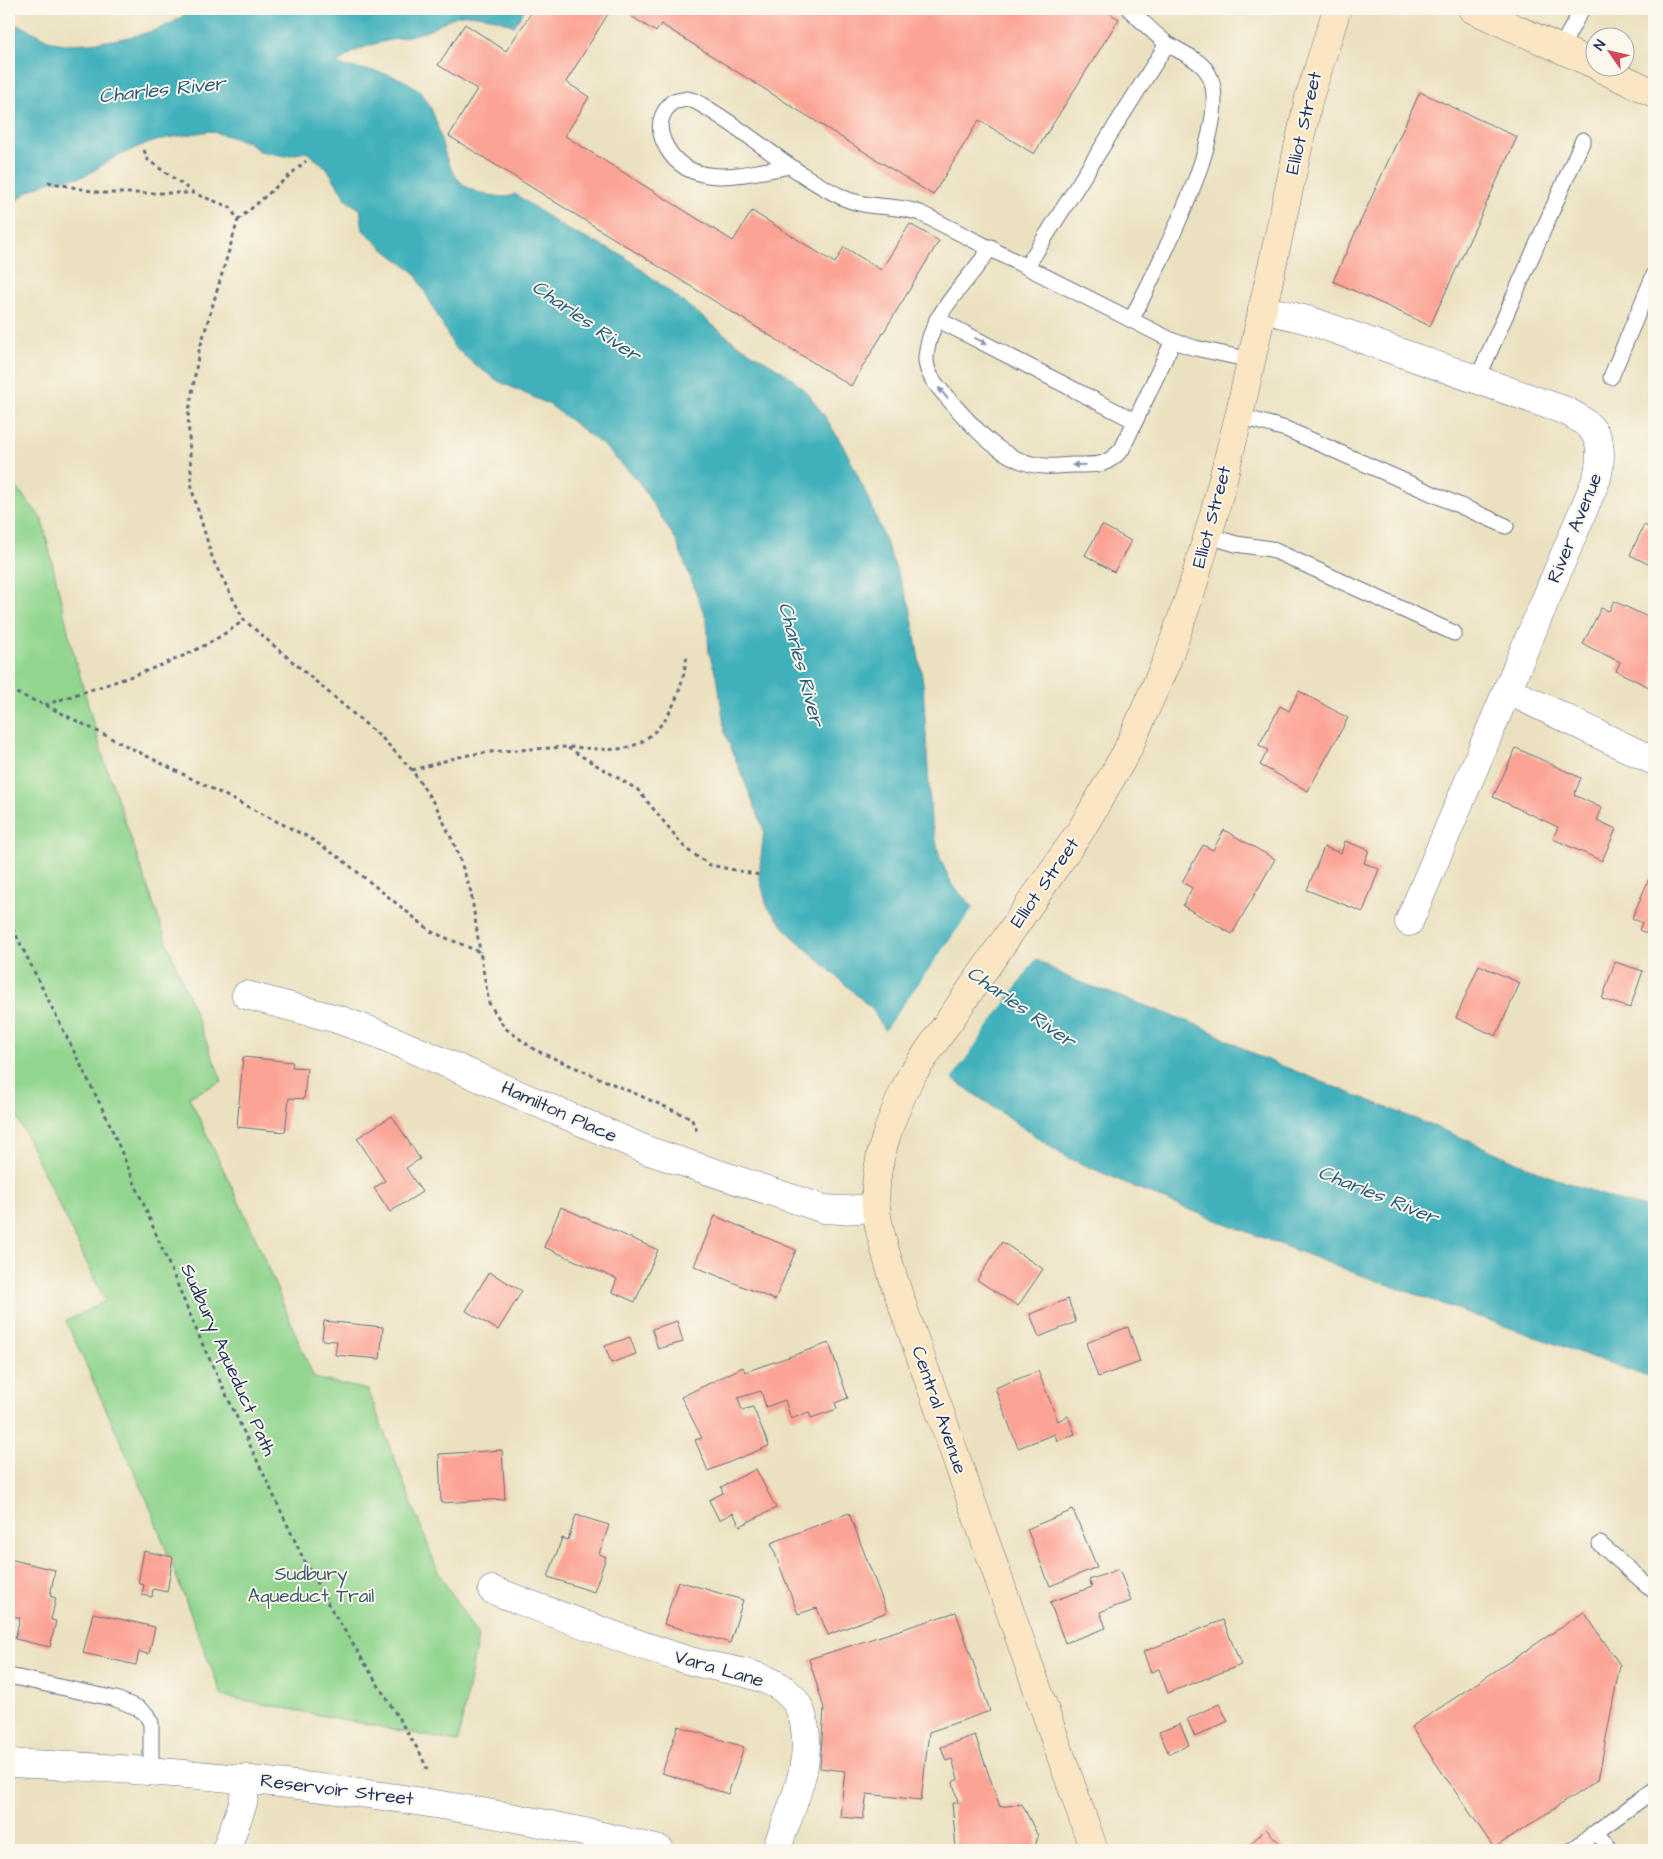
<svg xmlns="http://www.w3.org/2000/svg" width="1663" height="1859" viewBox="0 0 1663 1859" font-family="'Architects Daughter',sans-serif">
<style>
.green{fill:#91d58e;stroke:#568276}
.water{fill:#41b0bb;stroke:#2e708c}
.pier{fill:#ebe1c0}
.building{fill:#fba495}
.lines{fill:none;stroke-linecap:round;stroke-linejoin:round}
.lane-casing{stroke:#646d80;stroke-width:17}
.street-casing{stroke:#646d80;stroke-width:29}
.secondary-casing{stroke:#646d80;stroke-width:29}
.path{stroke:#646d80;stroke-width:3;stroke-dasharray:4 4;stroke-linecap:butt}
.lane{stroke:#fff;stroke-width:15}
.street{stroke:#fff;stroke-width:28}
.secondary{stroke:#fbe6c4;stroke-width:28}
.oneway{fill:#8d97ae}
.labels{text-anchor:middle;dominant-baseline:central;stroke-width:4;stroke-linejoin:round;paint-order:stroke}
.street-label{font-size:19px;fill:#1b2f5e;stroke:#fbf7ec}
.park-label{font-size:19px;fill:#38586a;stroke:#fbf7ec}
.water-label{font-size:20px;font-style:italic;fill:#285c7f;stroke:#fbf7ec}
</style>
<rect width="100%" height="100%" fill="#fbf7ec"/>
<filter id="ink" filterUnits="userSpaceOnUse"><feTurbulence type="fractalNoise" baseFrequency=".02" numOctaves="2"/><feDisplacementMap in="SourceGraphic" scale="10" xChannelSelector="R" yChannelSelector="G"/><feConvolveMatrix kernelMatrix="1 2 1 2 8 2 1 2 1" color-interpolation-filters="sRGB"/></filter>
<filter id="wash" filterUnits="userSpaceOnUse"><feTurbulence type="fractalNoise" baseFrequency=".0096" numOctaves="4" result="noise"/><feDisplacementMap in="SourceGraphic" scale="20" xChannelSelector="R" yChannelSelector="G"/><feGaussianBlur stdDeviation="1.12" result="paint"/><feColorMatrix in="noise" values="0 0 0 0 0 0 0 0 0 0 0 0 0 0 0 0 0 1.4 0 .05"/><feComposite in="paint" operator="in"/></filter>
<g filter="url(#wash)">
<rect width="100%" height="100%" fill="#ebe1c0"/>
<polygon class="green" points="9,478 42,519 72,648 104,760 166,940 222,1081 189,1097 253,1232 314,1378 368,1390 439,1574 478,1636 458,1742 222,1696 148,1502 66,1321 105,1301 9,1100"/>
<path class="water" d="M188,9H363L365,16L381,9H525L514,26C497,19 481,13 462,15C450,16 438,27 427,31C398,41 359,41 337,65C365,70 404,72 423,95C449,128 434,186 489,195C499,196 506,199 515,194L566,229L624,256L737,344L787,374L809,395L826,418L846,451L871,504L910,606L923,683L931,820L940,858L952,885L971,905L1030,956L1069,978L1203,1027L1255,1055L1458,1136L1546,1175L1619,1201L1654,1210V1379L1344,1269L1167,1201L1064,1156L886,1033L873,1010L789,933L767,906L759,875L764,830L725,733L718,682L709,653L707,621L676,540L638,481L604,446L550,405L498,381L474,364L454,347L415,273L381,247L363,230L360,209L347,201L327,168L306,152L285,156L259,151L248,142L210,131L167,138L140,146L112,159L85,176L48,182L29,191L9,206V24C28,24 42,41 58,43C85,47 175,35 188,9Z"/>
<polygon class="pier" points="975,905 1037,957 950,1081 883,1033"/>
<g id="blocks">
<g class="building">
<polygon points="534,9 611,9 566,82 589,97 565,136 733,241 752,211 835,263 844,247 881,270 910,224 939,241 851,386 449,136 477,89 438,65 465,24 506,51"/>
<polygon points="636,9 1102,9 1119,19 1034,154 979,120 933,195 661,24 656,32 631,16"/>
<polygon points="1420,92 1517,137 1430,326 1333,281"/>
<polygon points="1102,525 1131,541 1114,572 1085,555"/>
<polygon points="1644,525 1654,530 1654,567 1630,555"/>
<polygon points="1614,601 1654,620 1653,689 1616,671 1620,662 1583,644 1601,608 1609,611"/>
<polygon points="1299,691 1348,718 1308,791 1260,765 1268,750 1259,745 1280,706 1289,711"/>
<polygon points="1516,748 1581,778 1574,795 1602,808 1597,820 1616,829 1602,861 1553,839 1558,827 1493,797"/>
<polygon points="1224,830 1275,859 1232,934 1183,906 1192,888 1182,882 1203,845 1213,850"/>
<polygon points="1345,841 1369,850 1364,863 1379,869 1363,912 1307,890 1324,847 1341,853"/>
<polygon points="1654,867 1654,932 1653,936 1639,930 1642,923 1632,918"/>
<polygon points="1615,962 1643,971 1630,1008 1602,999"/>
<polygon points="1479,965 1520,983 1496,1036 1456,1018"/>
<polygon points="243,1057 293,1062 292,1067 307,1068 304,1099 289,1098 285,1132 237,1127"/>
<polygon points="392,1116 420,1159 406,1168 422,1192 390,1212 374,1188 385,1181 357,1138"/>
<polygon points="561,1207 658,1250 635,1302 612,1292 617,1279 544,1247"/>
<polygon points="715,1216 796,1250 775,1300 694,1266"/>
<polygon points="1002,1242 1043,1269 1018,1306 977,1280"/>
<polygon points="489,1272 522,1291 498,1330 466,1311"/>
<polygon points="1068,1299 1076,1322 1039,1337 1030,1314"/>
<polygon points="324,1321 383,1327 380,1359 335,1355 337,1341 322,1340"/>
<polygon points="677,1321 683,1342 658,1349 652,1329"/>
<polygon points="1128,1327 1140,1362 1098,1377 1086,1343"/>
<polygon points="630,1337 636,1354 611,1363 605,1346"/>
<polygon points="829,1343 848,1398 835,1403 837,1409 811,1418 809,1412 791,1419 785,1400 766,1407 761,1391 738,1398 742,1410 753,1407 769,1446 708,1471 695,1440 702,1438 681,1397 743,1367 745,1372"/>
<polygon points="1038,1371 1058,1421 1068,1416 1075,1434 1057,1441 1055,1434 1018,1448 995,1388"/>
<polygon points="502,1450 505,1499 441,1503 439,1454"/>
<polygon points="756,1469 776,1508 740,1526 733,1513 719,1520 709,1500 723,1493 721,1487"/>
<polygon points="1073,1510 1097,1567 1050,1586 1027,1529"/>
<polygon points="849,1513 887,1612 828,1635 817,1608 798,1614 771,1543"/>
<polygon points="576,1515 609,1525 599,1554 606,1557 594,1592 548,1577 562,1538 568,1540"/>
<polygon points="144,1551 173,1557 167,1592 153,1589 152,1597 142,1595 144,1585 138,1583"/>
<polygon points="9,1559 55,1570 50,1596 56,1598 51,1620 56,1621 50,1647 15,1639 20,1618 9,1615"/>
<polygon points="1119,1569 1131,1601 1100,1612 1106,1628 1065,1643 1050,1602 1092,1587 1089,1580"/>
<polygon points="678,1581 743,1600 730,1643 664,1624"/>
<polygon points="956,1612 990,1711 929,1732 921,1800 867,1794 863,1819 840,1817 845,1771 820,1768 824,1708 809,1659"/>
<polygon points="1584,1612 1620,1665 1598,1780 1494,1848 1411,1727"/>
<polygon points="93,1613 155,1627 149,1654 139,1652 136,1665 83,1653"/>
<polygon points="1223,1620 1241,1665 1168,1693 1159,1669 1151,1672 1143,1652"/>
<polygon points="1219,1704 1228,1721 1195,1737 1187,1719"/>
<polygon points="1180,1724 1189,1745 1169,1754 1159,1732"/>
<polygon points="678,1726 744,1747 728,1794 662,1773"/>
<polygon points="975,1735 1000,1807 1022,1804 1038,1836 1034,1850 949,1850 956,1848 952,1803 958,1803 953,1782 958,1779 952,1759 946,1761 941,1747"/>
<polygon points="1266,1829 1286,1850 1244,1850"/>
</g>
</g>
</g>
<g filter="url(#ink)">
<use href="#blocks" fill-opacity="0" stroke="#646d80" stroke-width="1"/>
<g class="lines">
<defs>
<g id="lane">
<path d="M1129,9C1141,20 1152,32 1165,42C1179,52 1199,58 1208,73C1237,121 1154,272 1132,319"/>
<polyline points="1560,49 1582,9"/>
<path d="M790,166C747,173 685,194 663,140C657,125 661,114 672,102L687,99L695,101C748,130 791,174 846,199C869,209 896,204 920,213L1173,341L1195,348L1251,360"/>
<path d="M991,247C968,283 929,313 926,357C925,376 941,390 952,403C975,429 1005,464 1044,466C1054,467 1064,465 1074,465C1097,465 1106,467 1122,449L1173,341"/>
<polyline points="1027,266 1167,44"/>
<polyline points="937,319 1135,421"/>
<polyline points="1611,377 1654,275"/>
<polyline points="1477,380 1583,140"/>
<polyline points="1239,416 1286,429 1506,526"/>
<polyline points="1209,536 1236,544 1271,549 1454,633"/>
<polyline points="1600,1544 1654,1591"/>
<polyline points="9,1676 116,1699 138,1708 146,1714 151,1723 151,1770"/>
<polyline points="1596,1832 1654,1790"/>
<polyline points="1572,1850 1596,1832 1610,1850"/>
</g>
<g id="street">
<path d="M1262,309L1308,320L1566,411C1599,427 1605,442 1597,478L1409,922"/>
<polyline points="1507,690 1654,761"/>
<polyline points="246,995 337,1019 376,1033 649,1151 824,1209 841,1210 876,1208"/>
<path d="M492,1590C556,1614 620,1639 684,1659C714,1669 752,1670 779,1686C788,1692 797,1701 801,1712C817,1757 791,1808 776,1850"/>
<path d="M9,1763C228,1772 447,1796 660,1850"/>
<polyline points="226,1850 243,1803 247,1779"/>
</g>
<g id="secondary">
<polyline points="1472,9 1596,65"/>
<polyline points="1600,68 1654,93"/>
<path d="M1094,1850L896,1287C889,1262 879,1236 876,1209C872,1164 892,1115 911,1076L1081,830L1126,753L1166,663L1191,592L1214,514L1239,416L1309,98L1337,9"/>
</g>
</defs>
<use href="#lane" class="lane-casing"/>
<use href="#street" class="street-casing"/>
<use href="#secondary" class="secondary-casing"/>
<g class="path">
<polyline points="144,150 148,160 193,192"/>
<polyline points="48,182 101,193 193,193 230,207 238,220 199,351 188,417 192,490 213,560 244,620 383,739 412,770 437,808 456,848 471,892 480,952"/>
<polyline points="238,220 306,161"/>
<polyline points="9,690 45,705 308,837 340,858 432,932 480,952 489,1003 505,1028 535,1050 691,1118 698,1133"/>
<path d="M45,705C113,681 187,664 244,620"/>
<polyline points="568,748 638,790 686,849 710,865 759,875"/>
<path d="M412,770C433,765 454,757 475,754C504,750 536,749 566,747C589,747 620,755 641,742C672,723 683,687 687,654"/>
<polyline points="9,921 108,1120 202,1343 302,1556 327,1602 420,1753 427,1769"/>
</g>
<use href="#lane" class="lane"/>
<use href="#street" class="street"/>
<use href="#secondary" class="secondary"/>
</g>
<defs><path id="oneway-solid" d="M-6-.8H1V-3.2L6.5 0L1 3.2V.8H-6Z" transform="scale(1.25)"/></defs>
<g class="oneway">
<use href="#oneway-solid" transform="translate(981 341) rotate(27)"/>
<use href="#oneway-solid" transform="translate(943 393) rotate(-130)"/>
<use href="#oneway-solid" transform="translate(1079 465) rotate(179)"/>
</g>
</g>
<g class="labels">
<g class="street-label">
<text transform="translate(1304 123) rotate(-77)">Elliot Street</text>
<text transform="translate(1212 517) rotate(-75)">Elliot Street</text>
<text transform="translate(1575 528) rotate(-68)">River Avenue</text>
<text transform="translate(1045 883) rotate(-55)">Elliot Street</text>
<text transform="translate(559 1112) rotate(24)">Hamilton Place</text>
<text transform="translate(228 1360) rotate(66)">Sudbury Aqueduct Path</text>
<text transform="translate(939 1410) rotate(71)">Central Avenue</text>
<text transform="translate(719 1669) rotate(16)">Vara Lane</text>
<text transform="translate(337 1790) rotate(7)">Reservoir Street</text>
</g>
<g class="park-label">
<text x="311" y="1574">Sudbury<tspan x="311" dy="22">Aqueduct Trail</tspan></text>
</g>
<g class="water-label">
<text transform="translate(162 90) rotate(-6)">Charles River</text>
<text transform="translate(586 321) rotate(35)">Charles River</text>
<text transform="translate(801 664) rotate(75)">Charles River</text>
<text transform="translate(1021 1007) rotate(35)">Charles River</text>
<text transform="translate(1378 1195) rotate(22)">Charles River</text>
</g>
</g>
<rect width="1663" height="1859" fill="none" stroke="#fbf7ec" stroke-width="30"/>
<g transform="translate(1610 52) rotate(304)"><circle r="24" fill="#fbf7ec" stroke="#a1a7b3"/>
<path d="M0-4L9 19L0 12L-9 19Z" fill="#d1495b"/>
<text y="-8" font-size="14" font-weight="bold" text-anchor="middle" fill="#1b2f5e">N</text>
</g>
</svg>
